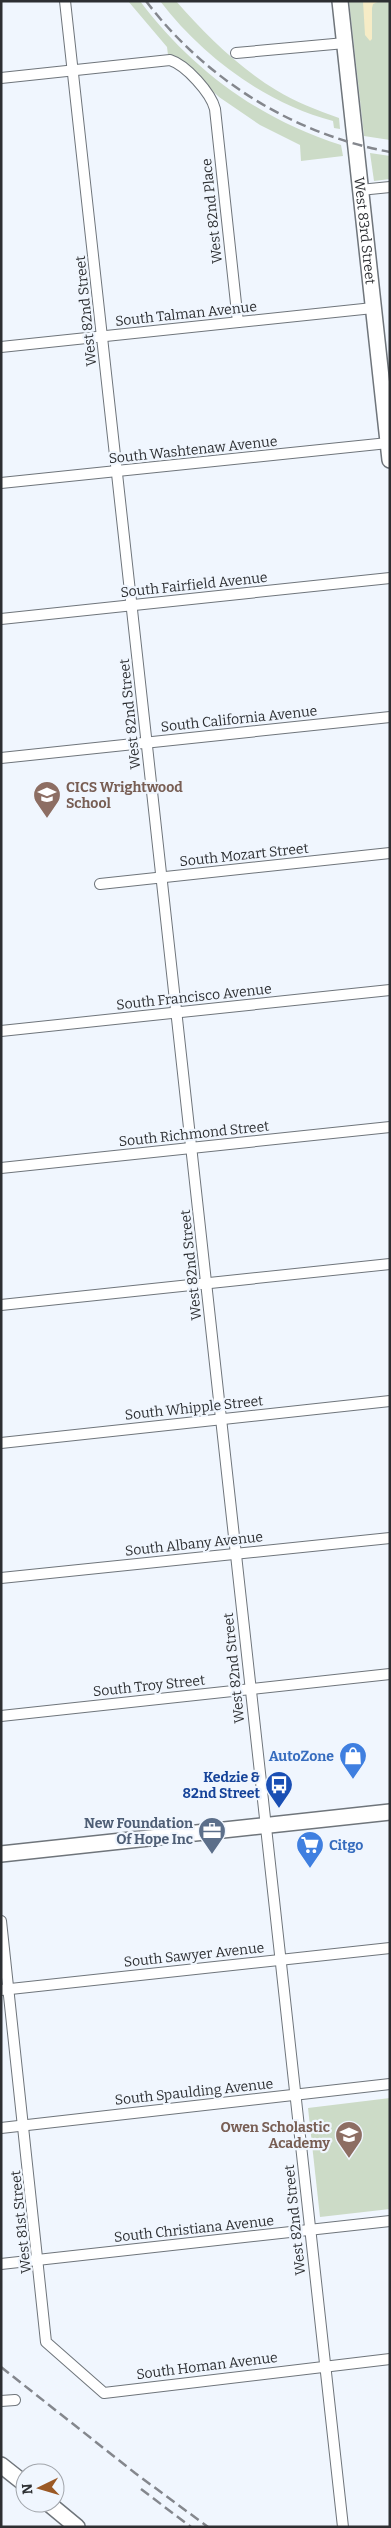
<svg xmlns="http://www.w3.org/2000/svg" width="391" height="2528" viewBox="0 0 391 2528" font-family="Bitter,serif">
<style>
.green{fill:#ccdbc7}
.sand{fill:#f6ecc6}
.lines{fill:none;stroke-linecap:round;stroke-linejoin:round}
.street-casing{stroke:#6f757b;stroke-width:12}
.secondary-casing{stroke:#6f757b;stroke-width:18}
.street{stroke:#fff;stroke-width:10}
.secondary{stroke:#fff;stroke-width:15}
.rail{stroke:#84878d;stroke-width:2.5;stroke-dasharray:10 5;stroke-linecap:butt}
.labels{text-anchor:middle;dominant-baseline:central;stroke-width:4.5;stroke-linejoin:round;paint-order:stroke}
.street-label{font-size:14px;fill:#2d2f32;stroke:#f0f6fe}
.education-label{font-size:14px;font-weight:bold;fill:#785e54;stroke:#f0f6fe;text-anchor:start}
.shop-label{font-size:14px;font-weight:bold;fill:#366cbe;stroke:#f0f6fe;text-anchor:end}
.transit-label{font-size:14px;font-weight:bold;fill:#164399;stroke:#f0f6fe;text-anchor:end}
.service-label{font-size:14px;font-weight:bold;fill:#4e5e75;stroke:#f0f6fe;text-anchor:end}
</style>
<rect width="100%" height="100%" fill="#f0f6fe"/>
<g class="green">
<path d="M128,1H140C191,69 260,120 341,145L343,156L301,161L300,145L260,125L219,97L177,58L168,55L167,47Z"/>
<path d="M160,1H176C205,34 238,67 276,90C295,102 317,110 339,118L340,129L334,128L333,121C265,103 203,57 160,1Z"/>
<polygon points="349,1 390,1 390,140 364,136"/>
<polygon points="370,153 390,156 390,179 374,181"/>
<polygon points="390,2098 390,2209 320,2217 308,2108"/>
</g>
<polygon class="sand" points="363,1 380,1 373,4 372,8 372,39 370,41 365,35"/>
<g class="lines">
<defs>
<g id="street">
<polyline points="65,1 343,2527"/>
<polyline points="236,53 345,43"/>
<path d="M1,78L170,60C186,65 211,93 215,109L238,322"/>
<polyline points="360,190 390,187"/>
<polyline points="1,347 373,308"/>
<polyline points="1,483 388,443"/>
<polyline points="1,619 390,578"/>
<polyline points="1,758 390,717"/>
<polyline points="100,884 390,853"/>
<polyline points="1,1031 390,990"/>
<polyline points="1,1168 390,1127"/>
<polyline points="1,1305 390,1264"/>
<polyline points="1,1443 390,1401"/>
<polyline points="1,1578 390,1538"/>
<polyline points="1,1716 390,1674"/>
<polyline points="1,1921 46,2342 104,2393 390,2359"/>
<polyline points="1,1990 390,1948"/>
<polyline points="1,2128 390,2084"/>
<polyline points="1,2264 390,2221"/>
<polyline points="1,2401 15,2400"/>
</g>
<g id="secondary">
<path id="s1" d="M340,1L390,460"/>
<polyline points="1,1854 390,1812"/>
<polyline points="1,2465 25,2484"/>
<polyline points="48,2503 77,2527"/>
</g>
</defs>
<use href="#street" class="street-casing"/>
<use href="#secondary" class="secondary-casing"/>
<use href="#street" class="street"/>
<use href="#secondary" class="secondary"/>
<g class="rail">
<path d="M146,1C205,79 293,134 390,152"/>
<polyline points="1,2367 135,2473 208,2527"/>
<polyline points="141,2489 191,2527"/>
</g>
</g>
<defs>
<symbol id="school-pin" viewBox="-11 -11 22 30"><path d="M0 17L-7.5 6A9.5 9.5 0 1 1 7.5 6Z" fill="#8d6e63" stroke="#f0f6fe"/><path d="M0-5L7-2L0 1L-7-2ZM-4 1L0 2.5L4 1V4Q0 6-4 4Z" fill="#fff"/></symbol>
<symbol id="shop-pin" viewBox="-11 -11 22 30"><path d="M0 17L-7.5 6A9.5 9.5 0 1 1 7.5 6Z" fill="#3f7fe0" stroke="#f0f6fe"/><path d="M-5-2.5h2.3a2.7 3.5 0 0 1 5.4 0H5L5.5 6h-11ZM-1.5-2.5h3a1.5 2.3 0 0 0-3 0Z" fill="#fff"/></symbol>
<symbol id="bus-pin" viewBox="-11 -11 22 30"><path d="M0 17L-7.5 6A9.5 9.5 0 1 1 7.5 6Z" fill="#1a4fb4" stroke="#f0f6fe"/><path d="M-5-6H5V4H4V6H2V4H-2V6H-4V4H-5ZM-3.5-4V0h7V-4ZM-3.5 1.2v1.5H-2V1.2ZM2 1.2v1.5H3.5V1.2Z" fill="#fff"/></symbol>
<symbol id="office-pin" viewBox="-11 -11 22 30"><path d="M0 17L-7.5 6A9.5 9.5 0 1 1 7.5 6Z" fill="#5c6f8a" stroke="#f0f6fe"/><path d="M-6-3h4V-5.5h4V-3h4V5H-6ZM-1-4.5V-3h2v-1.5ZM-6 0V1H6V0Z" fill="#fff"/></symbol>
<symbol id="supermarket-pin" viewBox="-11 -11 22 30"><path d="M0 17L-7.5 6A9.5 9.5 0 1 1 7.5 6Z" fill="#3f7fe0" stroke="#f0f6fe"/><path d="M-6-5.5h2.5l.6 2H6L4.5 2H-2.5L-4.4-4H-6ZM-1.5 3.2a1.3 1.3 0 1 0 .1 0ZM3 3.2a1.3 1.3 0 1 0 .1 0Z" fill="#fff"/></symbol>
</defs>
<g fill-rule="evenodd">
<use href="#school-pin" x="31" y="779" width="32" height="43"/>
<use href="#shop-pin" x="337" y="1740" width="32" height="43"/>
<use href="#bus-pin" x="263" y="1769" width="32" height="43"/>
<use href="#office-pin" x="196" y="1815" width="32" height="43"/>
<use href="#supermarket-pin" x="294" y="1829" width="32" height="43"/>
<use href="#school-pin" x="333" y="2119" width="32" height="43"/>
</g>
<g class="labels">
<g class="street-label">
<text transform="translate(212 211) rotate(-96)">West 82nd Place</text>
<text stroke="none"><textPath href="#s1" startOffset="231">West 83rd Street</textPath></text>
<text transform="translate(86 311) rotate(-96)">West 82nd Street</text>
<text transform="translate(186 314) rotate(-6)">South Talman Avenue</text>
<text transform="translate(193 450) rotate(-6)">South Washtenaw Avenue</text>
<text transform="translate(194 585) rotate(-6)">South Fairfield Avenue</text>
<text transform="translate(130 714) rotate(-96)">West 82nd Street</text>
<text transform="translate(239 719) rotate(-6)">South California Avenue</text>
<text transform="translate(244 855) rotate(-6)">South Mozart Street</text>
<text transform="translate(194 997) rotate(-6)">South Francisco Avenue</text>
<text transform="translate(194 1134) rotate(-6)">South Richmond Street</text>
<text transform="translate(191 1265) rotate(-96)">West 82nd Street</text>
<text transform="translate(194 1408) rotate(-6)">South Whipple Street</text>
<text transform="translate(194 1544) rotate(-6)">South Albany Avenue</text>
<text transform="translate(234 1668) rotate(-96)">West 82nd Street</text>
<text transform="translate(149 1686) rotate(-6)">South Troy Street</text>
<text transform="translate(194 1955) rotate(-6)">South Sawyer Avenue</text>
<text transform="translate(194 2092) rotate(-6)">South Spaulding Avenue</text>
<text transform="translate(295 2220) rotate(-96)">West 82nd Street</text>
<text transform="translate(21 2222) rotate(-96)">West 81st Street</text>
<text transform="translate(194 2229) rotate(-6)">South Christiana Avenue</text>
<text transform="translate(207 2366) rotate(-7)">South Homan Avenue</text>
</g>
<g class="education-label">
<text x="66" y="787">CICS Wrightwood<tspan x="66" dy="16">School</tspan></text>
<text x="330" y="2127" text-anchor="end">Owen Scholastic<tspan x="330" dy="16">Academy</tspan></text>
</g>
<g class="shop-label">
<text x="334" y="1756">AutoZone</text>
<text x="329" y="1845" text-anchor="start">Citgo</text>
</g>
<g class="transit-label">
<text x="260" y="1777">Kedzie &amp;<tspan x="260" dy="16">82nd Street</tspan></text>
</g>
<g class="service-label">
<text x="193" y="1823">New Foundation<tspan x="193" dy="16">Of Hope Inc</tspan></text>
</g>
</g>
<rect width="391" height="2528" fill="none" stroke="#2d2f32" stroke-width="5"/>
<g transform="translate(40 2488) rotate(265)"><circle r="24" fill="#f0f6fe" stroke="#a2a6ac"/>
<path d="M0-4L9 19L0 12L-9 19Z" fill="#9b5925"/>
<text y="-8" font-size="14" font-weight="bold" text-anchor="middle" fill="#2d2f32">N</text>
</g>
</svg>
